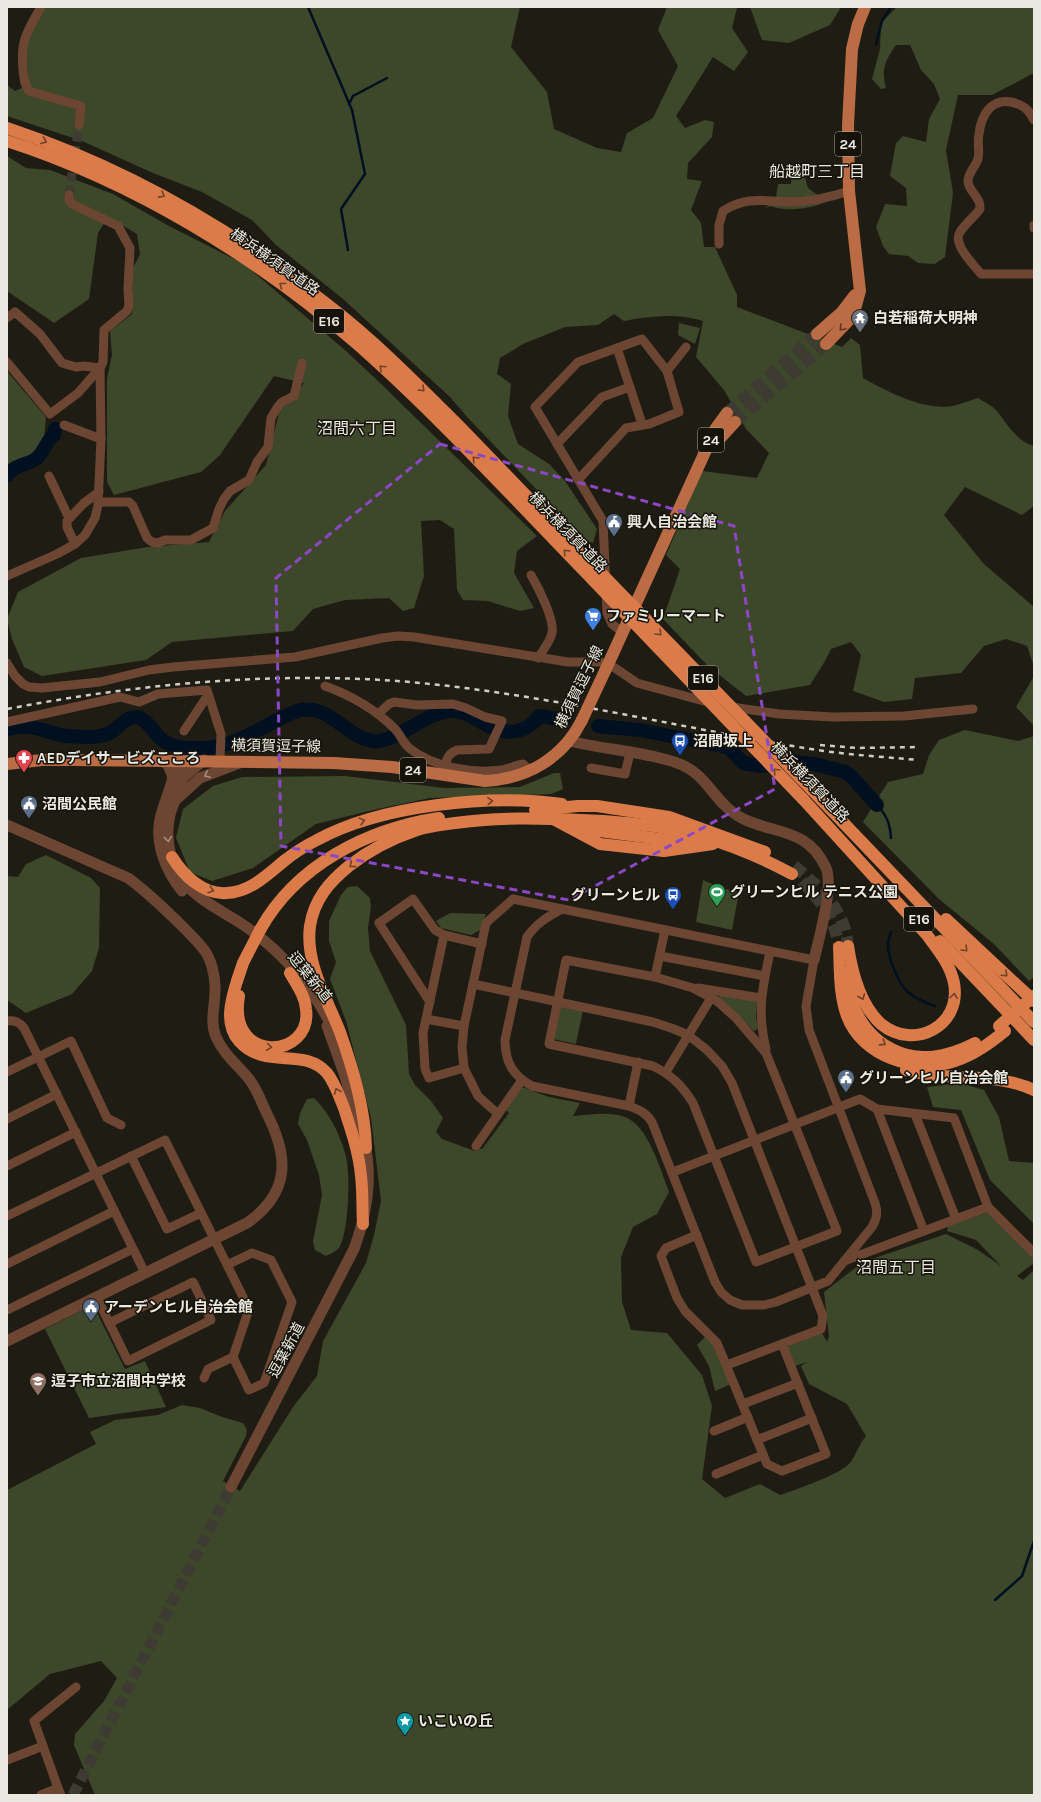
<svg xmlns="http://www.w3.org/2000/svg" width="1041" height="1802" viewBox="0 0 1041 1802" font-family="Karla,'Noto Sans JP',sans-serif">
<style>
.green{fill:#3d4729}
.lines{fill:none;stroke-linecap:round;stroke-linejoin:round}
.stream{stroke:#001021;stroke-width:2.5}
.river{stroke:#001021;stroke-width:14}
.minor-tunnel{stroke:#3d3b32;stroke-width:9;stroke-dasharray:9 4.5;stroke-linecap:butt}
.tertiary-tunnel{stroke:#3d3b32;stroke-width:11;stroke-dasharray:11 5.5;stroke-linecap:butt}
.primary-tunnel{stroke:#3d3b32;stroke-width:12;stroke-dasharray:12 6;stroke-linecap:butt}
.motorway-tunnel{stroke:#3d3b32;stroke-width:12;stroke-dasharray:12 6;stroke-linecap:butt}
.minor{stroke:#6c4633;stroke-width:9}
.tertiary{stroke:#6c4633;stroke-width:11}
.primary{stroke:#bc6c44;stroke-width:12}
.motorway{stroke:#db7b4a;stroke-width:12}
.rail{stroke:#cecdc6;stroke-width:2.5;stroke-dasharray:5 5;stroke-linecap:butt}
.primary-bridge{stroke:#bc6c44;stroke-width:12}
.motorway-bridge{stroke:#db7b4a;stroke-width:12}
.oneway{stroke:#6f4227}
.oneway2{stroke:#583721}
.oneway3{stroke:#a48f81}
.marked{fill:none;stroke:#8c48c4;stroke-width:3;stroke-dasharray:8 5;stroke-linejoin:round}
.labels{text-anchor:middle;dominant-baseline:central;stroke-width:3;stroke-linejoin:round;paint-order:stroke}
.shield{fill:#16140a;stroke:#aaa8a0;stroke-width:1}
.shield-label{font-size:14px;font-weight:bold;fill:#e9e8e1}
.street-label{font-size:15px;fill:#e9e8e1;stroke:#16140a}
.poi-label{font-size:15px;font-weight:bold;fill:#e9e8e1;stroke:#16140a;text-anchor:start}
.neighbourhood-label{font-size:16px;fill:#e9e8e1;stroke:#16140a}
</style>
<rect width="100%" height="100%" fill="#1f1d13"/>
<g class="green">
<path d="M42,7H520L511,47L547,92L554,129L597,148L621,152L627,133L653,118L678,66L658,30L667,7H741L737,8L732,28L748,52L734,71L713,57L676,116L685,128L705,120L714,122L712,137L688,163L687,179L702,181L691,210L701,223L704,247H715L737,295V307L842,347L851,338L860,345L863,378C888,392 928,413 957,405C964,403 971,400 978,398C984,402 991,405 996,410C1007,423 1016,441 1034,446V506L1022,515L965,487L944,515L984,564L1034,607V667L1027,646L1006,639L984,646L961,673L915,678L912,699L884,702L853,691L861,655L851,642L831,649L825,661L810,685L746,696L708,666L663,619L680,569L666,555L702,471L757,478L769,453L746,429L724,390L696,357L703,321C679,313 649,316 624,321L614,314L598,325L565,327L523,344L500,358L497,374L511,384L508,416L518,444L549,464L565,481L597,529L593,543L585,540L468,418L450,397L343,299L276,245L252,220L202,192L153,173L82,141L7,116V85L15,91L29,85L25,47Z"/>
<polygon points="750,7 841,7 830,25 789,43 762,40"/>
<path d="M897,7H1034V73L992,95H958L946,150L953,193L945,257L935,264L918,263L908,256L889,254L883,246L876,227L885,204L907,206L906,188L890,176L896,143L903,136L926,142L929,119L940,99L934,84L921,70L910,45H896C885,61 881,69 886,88L881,89L872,79L880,49L881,23Z"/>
<polygon points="7,156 26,168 50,170 113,194 169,226 244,264 346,351 378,381 537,536 517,551 514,573 534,608 520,611 488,601 463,600 457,590 454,529 440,520 421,521 424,576 414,608 403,611 389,598 345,600 313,609 293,631 172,642 146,660 42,676 24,667 12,639 7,619 18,592 81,558 148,547 209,542 225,511 266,465 279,413 304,383 274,376 220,455 201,472 114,495 107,482 107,379 112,355 110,331 132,314 133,268 140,254 137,234 108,217 98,233 89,299 54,323 7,291"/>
<polygon points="792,168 803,170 808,188 819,196 788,199 776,197 778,184 791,184"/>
<path d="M826,202C810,209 787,212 770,206L766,208L770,203Z"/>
<polygon points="679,323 700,328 695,344 678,335"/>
<polygon points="7,371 46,417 43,451 13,472 7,485"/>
<polygon points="1034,676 1034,726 1016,707"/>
<polygon points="965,730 1018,741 1034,736 1034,977 1029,981 994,944 939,899 863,822 888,782 923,774 929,755 939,740"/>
<polygon points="554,773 560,773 563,789 551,794 430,798 373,810 316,824 253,868 212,881 190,872 176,838 183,809 213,786 242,777 345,776 444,788 520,787"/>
<polygon points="46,855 91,878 100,888 99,948 92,971 72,994 26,1013 7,1000 7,876 18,877 26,864"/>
<polygon points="703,880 721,888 739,892 732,930 696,922"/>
<path d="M357,886L370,898L371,907L368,928L370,951L406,1025L409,1074L415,1085L431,1101L443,1118L436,1132L442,1139L475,1151L483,1148L509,1113L506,1110L522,1087L549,1097L580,1103L573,1116C588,1115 611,1111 625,1117C648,1125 661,1171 669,1192L657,1214L633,1227L621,1257L622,1302L631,1330L667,1333L702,1375L712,1406L702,1479L725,1498L760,1484L780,1495C795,1490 841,1474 850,1463C856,1455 859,1444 866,1436L847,1404L809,1384L801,1366L807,1362L795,1366L787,1347L822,1333L827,1342L829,1336L824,1292L863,1262L946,1234L978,1250L1001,1266L976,1240L947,1231L948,1226L988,1212L1034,1258V1263L1017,1276L1023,1280L1034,1270V1795H95L74,1745L75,1734L104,1701L117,1678L101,1661L50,1674L7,1710V1490L96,1444L90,1432L115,1420L158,1415L182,1405L200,1408L222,1417L243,1423L247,1430L246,1436L223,1481L240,1491L293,1407L317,1376L323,1341L366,1263L374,1235L381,1201L371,1118L346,1021L330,979L336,962L329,941V921L341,895L348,887Z"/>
<polygon points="450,913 486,914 480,930 471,935 441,928 436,921"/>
<polygon points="720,995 757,1001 756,1017 758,1029 754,1031 737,1013 719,998"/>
<polygon points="560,1005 583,1010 576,1044 553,1039"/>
<polygon points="960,1083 984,1090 999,1117 1009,1161 1034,1163 1034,1224 990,1180 961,1110 933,1107 927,1087"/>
<path d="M314,1098C329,1113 339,1132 345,1153C351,1171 349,1231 339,1248C337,1251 330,1254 326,1256L315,1250L313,1241L322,1195L319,1175L307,1140L298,1124L300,1113L307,1099Z"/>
<polygon points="93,1305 125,1369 145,1361 166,1407 89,1418 45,1329"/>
<polygon points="705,1337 713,1344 731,1384 715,1391 709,1366 697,1345"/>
</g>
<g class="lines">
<g class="stream">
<polyline points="308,7 352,110 365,174 341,209 348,250"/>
<polyline points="876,44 882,21 891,7"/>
<polyline points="349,104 353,96 387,78"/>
<path d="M877,805C887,816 890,823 891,838"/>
<path d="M891,932C890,935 888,940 888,944C887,955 899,985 908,992C916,999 926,1003 935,1006"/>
<polyline points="995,1600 1022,1576 1034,1541"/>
</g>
<g class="river">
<path d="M7,476C12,465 29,465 37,458C45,451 46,441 54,435L55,429"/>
<polyline points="598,726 640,730 722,746 729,748 743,763 761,766 795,762 815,764 845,772 851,776 877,805"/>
<path d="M7,729C13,728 19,726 25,727C37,727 49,732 60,735C71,737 83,737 93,737C100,736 108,735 113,731C120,726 126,717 136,717C148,718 155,736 165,742C177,749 193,748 207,748C232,746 255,732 277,720C284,717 293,711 301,710C330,705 345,736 372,741C395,744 424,713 450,711C474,709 489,737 517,731C526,729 534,724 539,716L564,720"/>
</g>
<polyline class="minor-tunnel" points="69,195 79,125"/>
<polyline class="tertiary-tunnel" points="73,1795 231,1487"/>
<g class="primary-tunnel">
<polyline points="727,413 817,334"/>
<polyline points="735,422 826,344"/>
</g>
<g class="motorway-tunnel">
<path d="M794,866C821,888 845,910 848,946"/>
<path d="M802,881C821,901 835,919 839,947"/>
</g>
<g class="minor">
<path d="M41,7C27,32 20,40 23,70C24,78 24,84 29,91L81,106L79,125"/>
<path d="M1034,120C1028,109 1024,105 1011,102C991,98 981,116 979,134C977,142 980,151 978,159C976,166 968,173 968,181C968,189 975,193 978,200C980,202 980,206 980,209C974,217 965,224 960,232C952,244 974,265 981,274H1034"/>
<polyline points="1034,225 1034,228"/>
<path d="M719,244V225L723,211C746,196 763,201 789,202C811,202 828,198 849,191"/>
<polyline points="7,318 15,312 40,334 62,363 76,367 84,366 100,368"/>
<polyline points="617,348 642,424"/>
<polyline points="7,362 50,414 78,393 100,368"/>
<polyline points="667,371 686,347"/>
<polyline points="64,425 101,439"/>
<polyline points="557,444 602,397 630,387"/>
<polyline points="49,476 69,518"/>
<polyline points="578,480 626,428 649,424 679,412 667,371 642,339 578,362 535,407 603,521 607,613 612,624 623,633"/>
<polyline points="98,502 129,502 133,506 147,538 152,542 158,543 165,540 191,540 213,528 219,509 224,499 230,491 249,480 257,462 268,447 271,418 277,408 282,402 294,396 302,363"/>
<polyline points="75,544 67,527 67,521 84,503 99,492"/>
<path d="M531,575C538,587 555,620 552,633C550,642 543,650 538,658"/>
<polyline points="7,576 57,554 75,544 85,535 95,518 98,505 101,439 100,368 103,362 104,330 127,311 129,305 128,289 130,248 118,226 72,204 69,200 69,195"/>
<polyline points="7,663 15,676 23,684 29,687 42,688 100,682 149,670 173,667 295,657 382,638 398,636 414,637 568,662 600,662 615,668 637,683 711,703"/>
<path d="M325,686C350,695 376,710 395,729C400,734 403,743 409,748C433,767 472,774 502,770C509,769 516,765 523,764L530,771"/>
<polyline points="732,707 779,714 833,717 904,716 973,709"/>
<path d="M378,714L389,704L394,702L417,705L453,704L466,708L485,717L502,721L489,749L457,750C449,753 447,758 445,765"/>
<polyline points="7,722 120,697 139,702 158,694 207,690 221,734 220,761"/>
<polyline points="184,731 208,695"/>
<polyline points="591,768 625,774 630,753"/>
<polyline points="444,935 423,1033 425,1069 429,1078 464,1068"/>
<polyline points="660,956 765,976"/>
<path d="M566,960L655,977L693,988L717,1001L736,1018L766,1053L837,1231L756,1262L693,1103C682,1085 671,1075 653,1066L549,1044Z"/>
<polyline points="655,977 665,930"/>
<polyline points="473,984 653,1022 674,1029 688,1035 707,1050 722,1066 732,1083 823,1316 821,1329 727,1365"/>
<polyline points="698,988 761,998"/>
<polyline points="430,1002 379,923 413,899 435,930 444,935 482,944"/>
<polyline points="426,1019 464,1026"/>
<path d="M7,1021C15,1020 19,1022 24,1028L145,1273"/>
<path d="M766,1049C757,1011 762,990 770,952"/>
<polyline points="7,1072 71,1041 107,1118 121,1125"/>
<polyline points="666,1072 711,998"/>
<polyline points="629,1106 638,1062"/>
<polyline points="877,1109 924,1231"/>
<path d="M498,1114L478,1096L464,1068L462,1047L464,1026L486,923L513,899L814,960L806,1006L809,1030L875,1203C878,1213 877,1218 872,1227L828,1281L776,1302L764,1305H742L730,1300L721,1292L715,1282L652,1122C646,1113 640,1110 629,1106L532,1086C513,1076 505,1062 505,1040L527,937C537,923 547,917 562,909"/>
<polyline points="915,1114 956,1219"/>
<polyline points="7,1119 57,1094"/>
<polyline points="476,1146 522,1080"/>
<polyline points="131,1156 167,1229 201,1213"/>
<polyline points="7,1166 76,1132"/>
<polyline points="673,1172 860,1099 877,1109 954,1118 988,1207 1034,1253"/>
<path d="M7,1216L165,1140C193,1196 221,1252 249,1309L233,1357L249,1390L264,1383L292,1302L271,1260L252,1253L227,1265"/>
<polyline points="697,1235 666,1248 661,1256 677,1298 685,1311 717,1343 767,1464 782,1471 826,1454 782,1344"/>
<polyline points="844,1261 988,1207"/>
<polyline points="7,1264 114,1211"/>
<polyline points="96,1296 128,1361 211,1320 193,1282 109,1323"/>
<polyline points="7,1310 133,1249"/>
<polyline points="204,1378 208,1369 233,1357"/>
<polyline points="743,1404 798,1383"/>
<polyline points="714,1431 748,1417"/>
<polyline points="757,1440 812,1418"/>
<polyline points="716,1474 763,1455"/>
<polyline points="43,1746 34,1721 76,1687"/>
<polyline points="7,1760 43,1746 58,1788"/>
<polyline points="41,1795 58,1788 61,1795"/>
</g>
<g class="tertiary">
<path d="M570,741C605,750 643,751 677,763C707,773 713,801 738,816C769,835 807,825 826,868C834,886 819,938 814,960"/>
<path d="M161,760L168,765L173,777C170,791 163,805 160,819C155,845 166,871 182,891"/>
<path d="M173,760C194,775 173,798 170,815C165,835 169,859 180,877C195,899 221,910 242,924C283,952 313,987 334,1031"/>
<polyline points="179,781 204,760"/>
<polyline points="178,798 200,778 239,763"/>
<path d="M7,825L128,878C145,890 159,904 174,918C185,929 196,939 205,951C211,960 215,975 215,986C216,1003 209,1021 216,1037C225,1056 237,1064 249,1079C257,1089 261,1101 266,1112C289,1156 291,1192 247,1223L7,1341"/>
<polyline points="327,1026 346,1079 362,1148"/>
<path d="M231,1487L354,1249C367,1214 373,1177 364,1140"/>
</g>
<g class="primary">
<polyline points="817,334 842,312 855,295"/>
<polyline points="826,344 849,320 855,309 860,291 849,191 848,125 852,49 858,24 865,7"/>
<polyline points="714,445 735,422"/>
<polyline points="605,671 716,428 727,413"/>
<path d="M7,764L42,760H74L334,763L392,767L485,781C527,779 563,758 582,720"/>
</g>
<g class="motorway">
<path d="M7,128C123,167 232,229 328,305C375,341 417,384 459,426C504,472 548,519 593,565"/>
<path d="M7,141C134,182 255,256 356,343C440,417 515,500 593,580"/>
<polyline points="812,790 1034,1022"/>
<path d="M803,799L927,935C938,950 950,964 954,983C962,1026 914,1051 881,1024C860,1005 852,973 848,946"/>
<polyline points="535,810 578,806 597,806 669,817 765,852"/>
<polyline points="555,820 600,844 664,851 713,844"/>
<polyline points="573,823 592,830 691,843"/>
<path d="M172,857C183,875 203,895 227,893C250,892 267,875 284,861C294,853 305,846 317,840C381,805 490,794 562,804"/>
<polyline points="946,919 1034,1001"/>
<path d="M260,930C296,865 367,829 439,818"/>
<polyline points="940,941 1034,1040"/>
<path d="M839,947C840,970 839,994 847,1016C862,1057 916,1074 955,1061C974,1055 990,1043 1005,1031"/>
<path d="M849,971C844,1014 879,1056 922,1057C941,1058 959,1051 975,1043"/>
<path d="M237,981C231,1000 224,1024 239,1041C266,1071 303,1046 327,1073C335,1083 339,1096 344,1108C351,1130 359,1152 361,1176C363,1192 362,1208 363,1224"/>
<path d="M239,996C227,1065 313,1059 306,1009C305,996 297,985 290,973"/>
<path d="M906,1070C948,1082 993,1071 1034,1090"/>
<path d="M366,1148C365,1109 353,1069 340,1032C327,999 305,963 310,926C314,900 329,882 349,866C368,851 393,838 417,830C429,826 442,825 455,823C497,817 539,818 581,820C612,821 642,824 673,829C712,837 757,855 792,874"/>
</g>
<g class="rail">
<path d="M7,709C143,683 283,670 421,683C554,696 685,729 817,750C851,755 885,757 918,760"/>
<polyline points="820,745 857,748 918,747"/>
</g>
<polyline class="primary-bridge" points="582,720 605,671"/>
<g class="motorway-bridge">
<polyline points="593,565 812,790"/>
<polyline points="593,580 803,799"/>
<polyline points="237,981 243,963 260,930"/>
<polyline points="999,1026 1034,996"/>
</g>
</g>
<defs><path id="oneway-chevron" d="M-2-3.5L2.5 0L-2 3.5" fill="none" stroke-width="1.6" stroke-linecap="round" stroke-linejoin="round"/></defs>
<g class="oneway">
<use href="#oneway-chevron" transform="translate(44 141) rotate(22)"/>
<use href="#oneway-chevron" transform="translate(162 195) rotate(29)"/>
<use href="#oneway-chevron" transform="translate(282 285) rotate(-142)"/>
<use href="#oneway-chevron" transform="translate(382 368) rotate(-137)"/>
<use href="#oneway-chevron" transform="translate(422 389) rotate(45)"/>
<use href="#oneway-chevron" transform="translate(475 459) rotate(-134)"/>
<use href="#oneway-chevron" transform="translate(566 552) rotate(-134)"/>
<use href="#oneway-chevron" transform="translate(659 633) rotate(46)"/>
<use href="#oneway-chevron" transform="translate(776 771) rotate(-134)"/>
<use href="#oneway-chevron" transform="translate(490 801) rotate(-2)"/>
<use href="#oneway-chevron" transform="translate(362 821) rotate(-15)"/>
<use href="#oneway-chevron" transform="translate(352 865) rotate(143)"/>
<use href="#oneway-chevron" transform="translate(211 890) rotate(17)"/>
<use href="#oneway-chevron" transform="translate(965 949) rotate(46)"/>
<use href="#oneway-chevron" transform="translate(1005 974) rotate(43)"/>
<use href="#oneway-chevron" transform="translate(954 996) rotate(-83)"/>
<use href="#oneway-chevron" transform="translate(862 997) rotate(67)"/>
<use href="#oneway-chevron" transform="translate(883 1043) rotate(33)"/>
<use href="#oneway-chevron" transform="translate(269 1047) rotate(8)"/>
<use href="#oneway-chevron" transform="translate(337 1091) rotate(-112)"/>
</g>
<use class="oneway2" href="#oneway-chevron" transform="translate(842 328) rotate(133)"/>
<g class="oneway3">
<use href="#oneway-chevron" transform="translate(207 775) rotate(155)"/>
<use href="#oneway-chevron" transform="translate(168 839) rotate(84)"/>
</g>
<path class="marked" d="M440,444L734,526L775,789L569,900L281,846L276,578Z"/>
<defs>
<symbol id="temple-pin" viewBox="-11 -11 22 30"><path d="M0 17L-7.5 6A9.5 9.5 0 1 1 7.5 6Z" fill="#6b7280" stroke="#16140a"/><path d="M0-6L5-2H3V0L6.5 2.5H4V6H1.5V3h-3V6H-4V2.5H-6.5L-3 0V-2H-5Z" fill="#fff"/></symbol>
<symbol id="civic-pin" viewBox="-11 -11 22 30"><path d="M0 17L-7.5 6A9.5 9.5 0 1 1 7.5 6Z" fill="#5c6f8a" stroke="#16140a"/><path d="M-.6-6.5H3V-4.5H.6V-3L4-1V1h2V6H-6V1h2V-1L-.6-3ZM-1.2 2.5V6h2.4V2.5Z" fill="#fff"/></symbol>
<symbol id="supermarket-pin" viewBox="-11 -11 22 30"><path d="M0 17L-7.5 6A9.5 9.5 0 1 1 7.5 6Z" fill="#3f7fe0" stroke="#16140a"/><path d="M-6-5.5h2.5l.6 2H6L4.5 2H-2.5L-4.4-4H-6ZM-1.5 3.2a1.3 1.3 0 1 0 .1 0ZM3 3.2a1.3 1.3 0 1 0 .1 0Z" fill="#fff"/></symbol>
<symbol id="bus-pin" viewBox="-11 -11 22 30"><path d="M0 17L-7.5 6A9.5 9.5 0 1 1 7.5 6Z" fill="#1a4fb4" stroke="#16140a"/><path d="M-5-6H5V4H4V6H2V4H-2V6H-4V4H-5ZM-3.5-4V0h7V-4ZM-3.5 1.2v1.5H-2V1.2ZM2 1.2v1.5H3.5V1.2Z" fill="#fff"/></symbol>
<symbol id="pharmacy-pin" viewBox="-11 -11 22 30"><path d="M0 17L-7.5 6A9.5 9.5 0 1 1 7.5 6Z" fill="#e0444e" stroke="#16140a"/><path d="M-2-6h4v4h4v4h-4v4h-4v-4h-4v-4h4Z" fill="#fff"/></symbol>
<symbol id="stadium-pin" viewBox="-11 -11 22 30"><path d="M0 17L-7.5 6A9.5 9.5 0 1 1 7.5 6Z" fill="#2e9e5b" stroke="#16140a"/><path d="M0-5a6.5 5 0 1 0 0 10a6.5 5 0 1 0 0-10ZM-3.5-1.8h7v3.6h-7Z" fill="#fff"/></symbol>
<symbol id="school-pin" viewBox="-11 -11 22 30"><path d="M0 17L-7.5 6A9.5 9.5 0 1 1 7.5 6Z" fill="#8d6e63" stroke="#16140a"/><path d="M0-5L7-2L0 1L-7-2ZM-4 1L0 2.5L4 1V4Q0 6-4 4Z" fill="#fff"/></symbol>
<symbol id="sight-pin" viewBox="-11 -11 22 30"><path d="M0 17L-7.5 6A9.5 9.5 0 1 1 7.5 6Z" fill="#0f9aa8" stroke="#16140a"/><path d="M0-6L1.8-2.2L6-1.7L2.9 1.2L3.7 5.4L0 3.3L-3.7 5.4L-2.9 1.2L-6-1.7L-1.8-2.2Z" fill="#fff"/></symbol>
</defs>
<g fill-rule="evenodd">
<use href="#temple-pin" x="850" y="308" width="20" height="27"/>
<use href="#civic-pin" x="604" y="512" width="20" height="27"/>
<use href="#supermarket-pin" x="583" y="606" width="20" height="27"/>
<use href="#bus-pin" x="670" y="731" width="20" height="27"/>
<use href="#pharmacy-pin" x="14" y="748" width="20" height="27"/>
<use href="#civic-pin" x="19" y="794" width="20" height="27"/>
<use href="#stadium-pin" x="707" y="882" width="20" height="27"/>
<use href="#bus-pin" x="663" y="885" width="20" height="27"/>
<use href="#civic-pin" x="836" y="1068" width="20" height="27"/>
<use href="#civic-pin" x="81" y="1297" width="20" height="27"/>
<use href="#school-pin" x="28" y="1371" width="20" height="27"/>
<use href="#sight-pin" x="395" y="1711" width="20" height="27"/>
</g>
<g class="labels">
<g class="shield">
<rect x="835" y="132" width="26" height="24" rx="3"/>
<rect x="314" y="309" width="30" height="24" rx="3"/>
<rect x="698" y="428" width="26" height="24" rx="3"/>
<rect x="688" y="666" width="30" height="24" rx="3"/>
<rect x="400" y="758" width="26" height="24" rx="3"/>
<rect x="904" y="907" width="30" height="24" rx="3"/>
</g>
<g class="shield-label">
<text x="848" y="144">24</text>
<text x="329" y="321">E16</text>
<text x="711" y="440">24</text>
<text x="703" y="678">E16</text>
<text x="413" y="770">24</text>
<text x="919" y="919">E16</text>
</g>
<g class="street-label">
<text transform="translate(275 262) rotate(35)">横浜横須賀道路</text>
<text transform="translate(568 532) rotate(46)">横浜横須賀道路</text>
<text transform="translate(579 687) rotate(-64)">横須賀逗子線</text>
<text transform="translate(276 746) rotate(1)">横須賀逗子線</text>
<text transform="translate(810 782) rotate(46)">横浜横須賀道路</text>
<text transform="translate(310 977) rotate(51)">逗葉新道</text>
<text transform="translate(286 1350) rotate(-62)">逗葉新道</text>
</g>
<g class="poi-label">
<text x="873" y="318">白若稲荷大明神</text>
<text x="627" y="522">興人自治会館</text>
<text x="606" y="616">ファミリーマート</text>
<text x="693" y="741">沼間坂上</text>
<text x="37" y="758">AEDデイサービズこころ</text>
<text x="42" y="804">沼間公民館</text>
<text x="730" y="892">グリーンヒル テニス公園</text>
<text x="660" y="895" text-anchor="end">グリーンヒル</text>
<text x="859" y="1078">グリーンヒル自治会館</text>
<text x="104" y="1307">アーデンヒル自治会館</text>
<text x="51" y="1381">逗子市立沼間中学校</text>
<text x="418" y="1721">いこいの丘</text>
</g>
<g class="neighbourhood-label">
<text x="817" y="171">船越町三丁目</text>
<text x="357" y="428">沼間六丁目</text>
<text x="896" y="1267">沼間五丁目</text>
</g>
</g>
<rect width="1041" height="1802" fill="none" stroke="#e9e8e1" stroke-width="16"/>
</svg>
